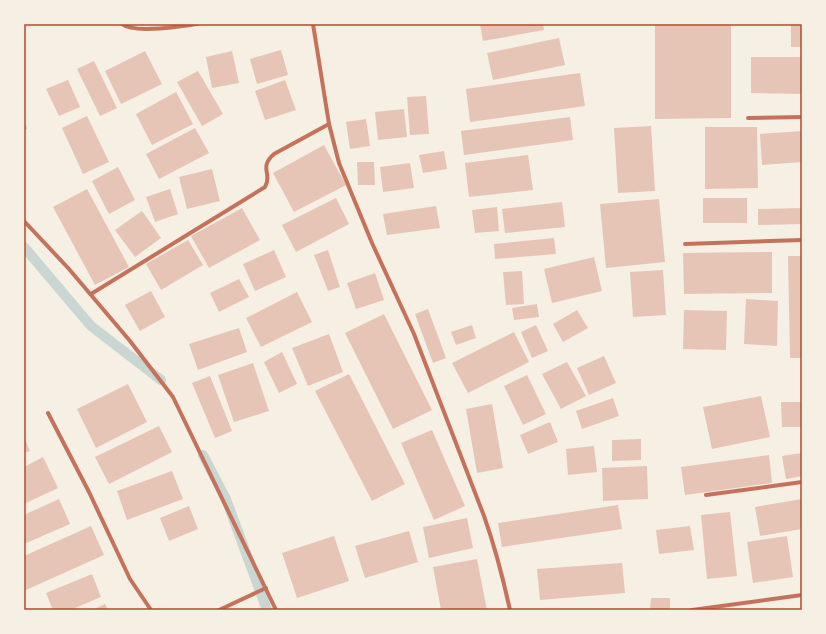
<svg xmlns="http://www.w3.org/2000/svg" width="826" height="634" viewBox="0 0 826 634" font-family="Signika,sans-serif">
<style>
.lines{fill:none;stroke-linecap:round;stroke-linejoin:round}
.stream{stroke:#c9d6d2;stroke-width:10}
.building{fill:#e6c5b7}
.minor{stroke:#c5725c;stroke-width:4}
.neatline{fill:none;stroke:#b5482f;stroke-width:1.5}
</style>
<rect width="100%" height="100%" fill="#f6efe4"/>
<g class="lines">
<g class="stream">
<polyline points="24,247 91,326 161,380"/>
<polyline points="203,455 226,499 267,610"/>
</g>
</g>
<g class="building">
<polygon points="480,24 543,24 544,30 483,41"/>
<polygon points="655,24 731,24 731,118 655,119"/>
<rect x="791" y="24" width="11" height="23"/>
<polygon points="559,38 565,65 493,80 487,53"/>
<polygon points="281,50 288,75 257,84 250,59"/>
<polygon points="145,51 162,84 121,104 105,71"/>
<polygon points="232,51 239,83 212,88 206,57"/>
<polygon points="751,57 802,57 802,94 751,93"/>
<polygon points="94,61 117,108 100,116 77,69"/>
<polygon points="198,71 223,114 202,126 177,82"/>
<polygon points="580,73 585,106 470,122 466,89"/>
<polygon points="68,80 80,107 59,116 46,89"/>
<polygon points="285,80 296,110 265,120 255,91"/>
<polygon points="176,92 193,124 152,145 136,114"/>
<polygon points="426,96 429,134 410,135 407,97"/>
<polygon points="404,109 407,137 378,140 375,112"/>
<polygon points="87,116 109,162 83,174 62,128"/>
<polygon points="570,117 573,140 464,155 461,131"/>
<polygon points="24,119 27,129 24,130"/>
<polygon points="366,119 370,146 350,149 346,122"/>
<polygon points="651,126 655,191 618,193 614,128"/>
<polygon points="705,127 757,127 758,188 705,189"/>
<polygon points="195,128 209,153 159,179 146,154"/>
<polygon points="802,131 802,162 762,165 760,134"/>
<polygon points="324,145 346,185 294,212 273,173"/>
<polygon points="444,151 447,169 423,173 419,155"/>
<polygon points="528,155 533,190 469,197 465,163"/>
<polygon points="357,162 374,162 375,185 358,185"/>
<polygon points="410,163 414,188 383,192 380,167"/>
<polygon points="118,167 135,200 109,214 92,181"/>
<polygon points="212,169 220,201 187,209 179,177"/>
<polygon points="87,189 129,267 95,285 53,207"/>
<polygon points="170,189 178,214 155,222 146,197"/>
<polygon points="336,198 349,224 296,252 282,225"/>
<rect x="703" y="198" width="44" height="25"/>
<polygon points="659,199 665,262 606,268 600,204"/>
<polygon points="562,202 565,227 505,233 502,209"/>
<polygon points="436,206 440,228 387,235 383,214"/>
<polygon points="497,207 499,231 475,233 472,210"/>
<polygon points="242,208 260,240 209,268 191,236"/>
<polygon points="802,208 802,224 758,225 758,209"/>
<polygon points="142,211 161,238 135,257 115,230"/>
<polygon points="554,238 556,254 495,259 494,244"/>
<polygon points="188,240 203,265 161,290 146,264"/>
<polygon points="274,250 286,277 255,291 243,264"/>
<polygon points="328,250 340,287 328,291 314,255"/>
<polygon points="772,252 772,293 684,294 683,253"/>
<polygon points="788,256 802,256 802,358 790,358"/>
<polygon points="594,257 602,291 552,303 544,269"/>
<polygon points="663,270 666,315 633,317 630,272"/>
<polygon points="522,271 524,304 506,305 503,272"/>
<polygon points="375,273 384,300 356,309 347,283"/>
<polygon points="239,279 249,297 219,312 210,293"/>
<polygon points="151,291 165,317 140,331 125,305"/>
<polygon points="297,292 312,322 261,347 246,318"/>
<polygon points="746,299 778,301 777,346 744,344"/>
<polygon points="537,304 539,317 514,320 512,308"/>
<polygon points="428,309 446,358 433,363 415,314"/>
<polygon points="577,310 588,328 563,342 553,324"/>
<polygon points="684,310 727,311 726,350 683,349"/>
<polygon points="384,314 432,410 393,429 345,333"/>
<polygon points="472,325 476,338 456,345 451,332"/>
<polygon points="536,325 548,351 532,358 521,332"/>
<polygon points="239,328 247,352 198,370 189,344"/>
<polygon points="514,332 529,362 468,393 452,363"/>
<polygon points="329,334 343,372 308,386 292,348"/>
<polygon points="282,352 297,384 279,393 264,362"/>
<polygon points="604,356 616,383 589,395 577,368"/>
<polygon points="567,362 586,396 561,409 542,374"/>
<polygon points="253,363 269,411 234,422 218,375"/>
<polygon points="349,374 405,484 372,501 315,391"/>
<polygon points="527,375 546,414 523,425 504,386"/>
<polygon points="210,376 232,431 215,438 192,383"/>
<polygon points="128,384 147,422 96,448 77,409"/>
<polygon points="761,396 770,437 712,449 703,407"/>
<polygon points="613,398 619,416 582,429 576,411"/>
<polygon points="781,402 802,402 802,427 782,427"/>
<polygon points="492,404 503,468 477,473 466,409"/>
<polygon points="550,422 558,442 528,454 520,435"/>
<polygon points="159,426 172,452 109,484 95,457"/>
<polygon points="432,430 465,506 434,520 401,443"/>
<polygon points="24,437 30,451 24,453"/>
<polygon points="641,439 641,460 612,461 612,440"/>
<polygon points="594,446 597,472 568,475 566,449"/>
<polygon points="802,453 802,476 786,479 782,456"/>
<polygon points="769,455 772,483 685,495 681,467"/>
<polygon points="43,457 58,488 24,504 24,467"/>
<polygon points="647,466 648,499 603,501 602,468"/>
<polygon points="172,471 183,499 127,520 117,491"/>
<polygon points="59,499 70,524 24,544 24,515"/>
<polygon points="802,499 802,529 760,536 755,507"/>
<polygon points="618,505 622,529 502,547 498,523"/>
<polygon points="189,506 198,529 169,541 160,518"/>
<polygon points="730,512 737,576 707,579 701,515"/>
<polygon points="467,518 473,548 429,558 423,527"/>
<polygon points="91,526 104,555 26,590 24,585 24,556"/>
<polygon points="690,526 694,550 659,554 656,530"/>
<polygon points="409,531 418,562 365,578 355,546"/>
<polygon points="334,536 349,581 297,598 282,553"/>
<polygon points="787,536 793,577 753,583 747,542"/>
<polygon points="477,559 487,610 441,610 433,567"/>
<polygon points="622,563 625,593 540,600 537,569"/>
<polygon points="92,574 101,597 70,610 53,610 46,593"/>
<polygon points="651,598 670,598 670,610 650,610"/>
<polygon points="105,604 108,610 92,610"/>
</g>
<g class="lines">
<g class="minor">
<path d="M122,24C134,34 181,26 197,24"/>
<path d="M313,24L329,124L339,163L372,243L414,334L484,516C495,547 503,578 510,610"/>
<polyline points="748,118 802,117"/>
<polyline points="24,221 69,269 130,341 173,397 276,610"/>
<polyline points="685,244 802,240"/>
<path d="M91,294L265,187C273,174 258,168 274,154L329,124"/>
<polyline points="48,413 89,492 130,579 151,610"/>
<polyline points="706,495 802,482"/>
<polyline points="219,610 266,588"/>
<polyline points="692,610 802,595"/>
</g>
</g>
<rect width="826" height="634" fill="none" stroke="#f6efe4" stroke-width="50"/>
<rect x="25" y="25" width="776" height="584" class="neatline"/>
</svg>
